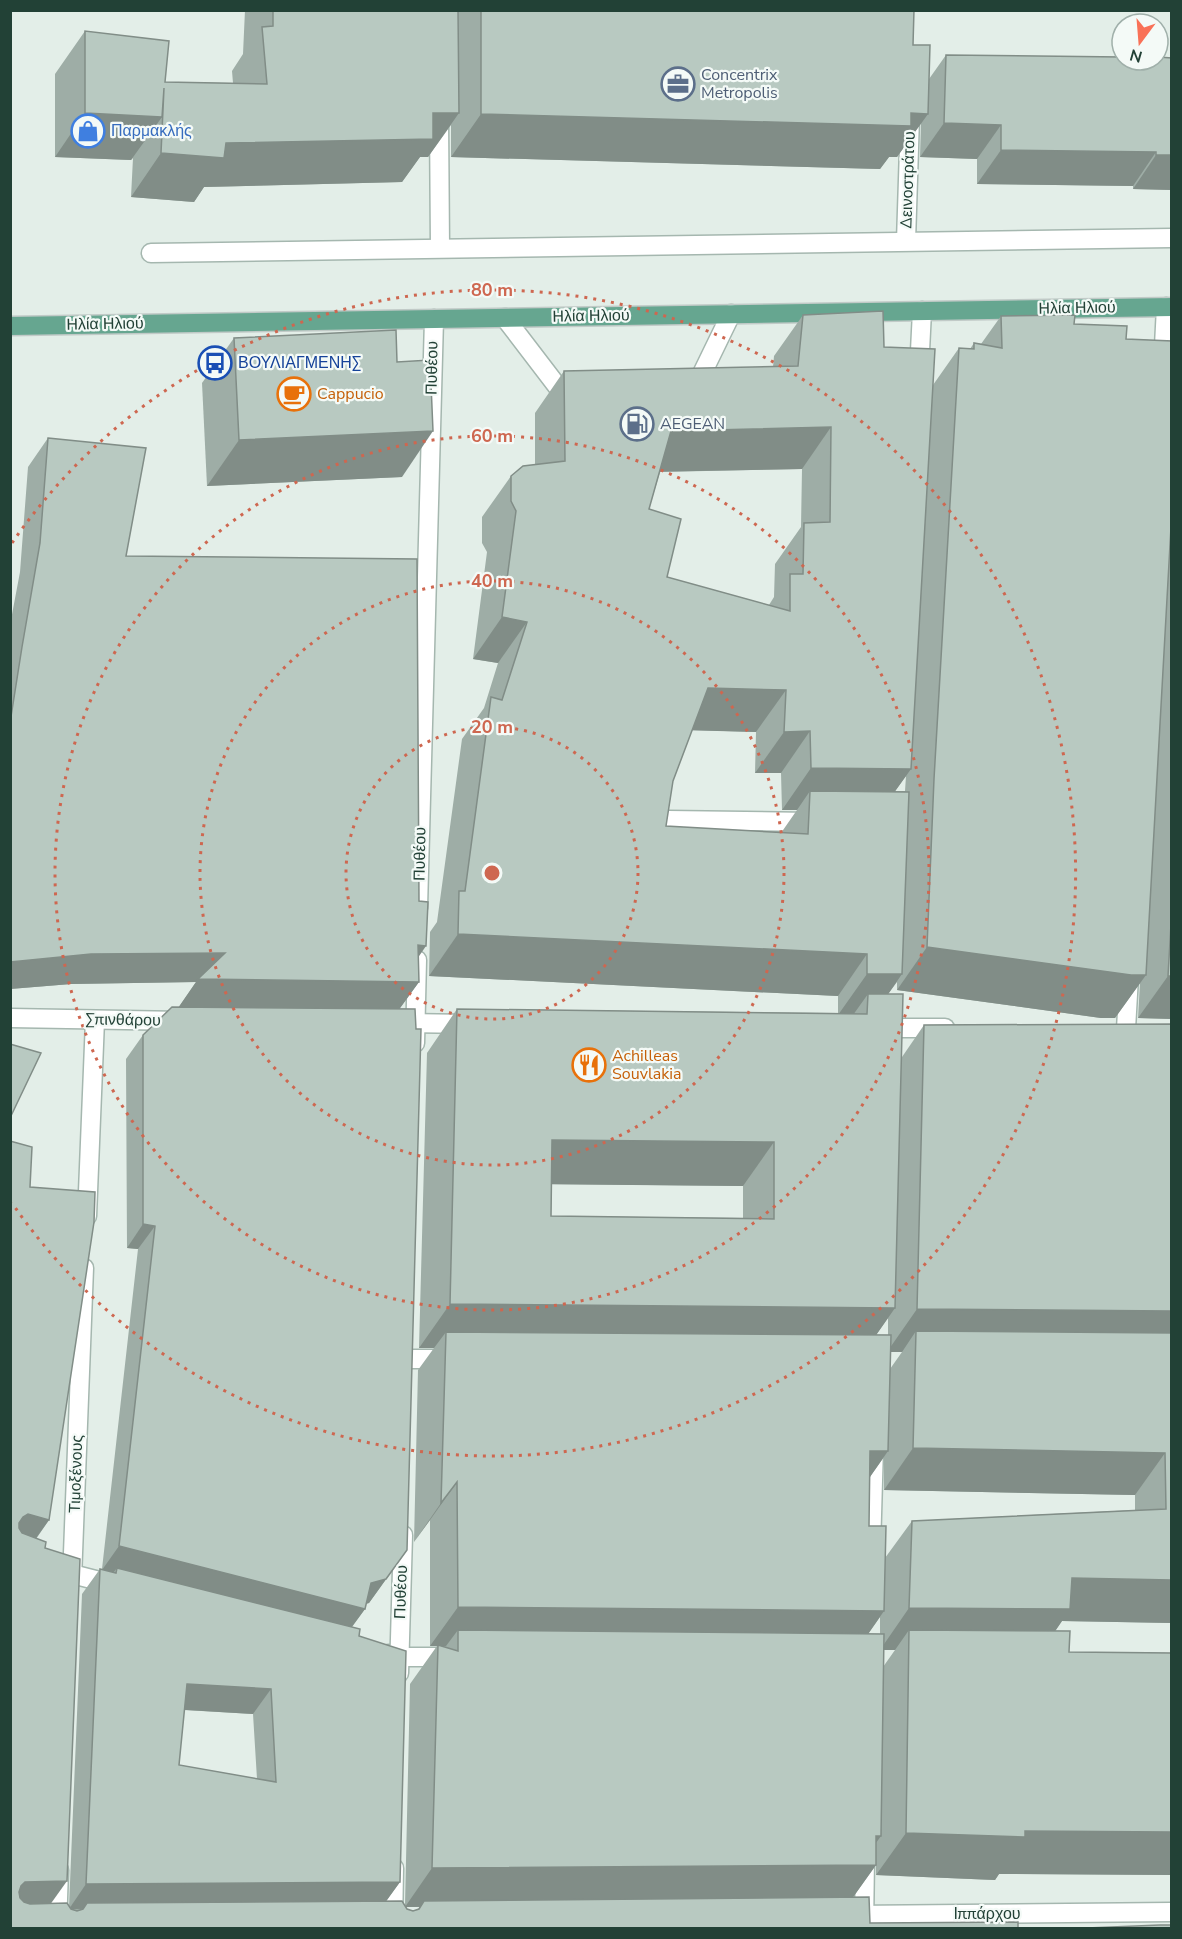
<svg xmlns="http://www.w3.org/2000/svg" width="1182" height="1939" viewBox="0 0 1182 1939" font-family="'Nunito Sans',sans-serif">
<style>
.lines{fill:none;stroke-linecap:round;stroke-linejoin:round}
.minor-casing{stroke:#a5b7af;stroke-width:21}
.major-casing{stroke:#c1cac7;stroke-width:21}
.minor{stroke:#fff;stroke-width:18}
.major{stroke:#66a690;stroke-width:18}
.wall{fill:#9eada6;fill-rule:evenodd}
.shaded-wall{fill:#818d87}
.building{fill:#b8c9c1;stroke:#818d87;stroke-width:1.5;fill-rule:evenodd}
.ring{fill:none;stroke:#ce6750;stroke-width:3;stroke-dasharray:3 6}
.labels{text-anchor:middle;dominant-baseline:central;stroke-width:4.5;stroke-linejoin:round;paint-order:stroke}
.service-label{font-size:16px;fill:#4e5e75;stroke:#f4faf7;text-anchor:start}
.shop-label{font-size:16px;fill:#366cbe;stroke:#f4faf7;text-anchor:start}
.street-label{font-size:16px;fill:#224136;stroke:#f4faf7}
.transit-label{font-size:16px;fill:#164399;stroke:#f4faf7;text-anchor:start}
.food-label{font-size:16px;fill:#c56008;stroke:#f4faf7;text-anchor:start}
.centre{fill:#ce6750;stroke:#f4faf7;stroke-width:3}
.ring-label{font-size:18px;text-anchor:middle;font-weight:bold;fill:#ce6750;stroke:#f4faf7;stroke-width:4.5;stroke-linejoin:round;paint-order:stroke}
</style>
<rect width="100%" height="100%" fill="#e3eee8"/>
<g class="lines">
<defs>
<g id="minor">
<polyline points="439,118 440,248"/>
<polyline points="906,241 910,117"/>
<polyline points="151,253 1172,238"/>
<polyline points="505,318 557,386 577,385"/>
<polyline points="1163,365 1166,307"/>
<polyline points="919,371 922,311"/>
<polyline points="692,384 697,384 731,314"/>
<polyline points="668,820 812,822"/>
<polyline points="418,908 434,319"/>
<polyline points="10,1018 183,1021"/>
<polyline points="405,1023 471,1024"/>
<polyline points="879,1028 945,1028"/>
<polyline points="1126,1029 1129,977"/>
<polyline points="415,1043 417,960"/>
<polyline points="87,1216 95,1020"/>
<polyline points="407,1359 451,1359"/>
<polyline points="871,1549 874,1447"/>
<polyline points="10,1554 72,1574 115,1585"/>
<polyline points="72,1579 84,1268"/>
<polyline points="389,1654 399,1657 451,1657"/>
<polyline points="399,1673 403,1535"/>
<polyline points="852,1915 1172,1912"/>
<polyline points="57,1928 59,1870"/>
<polyline points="393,1928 394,1868"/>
<polyline points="864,1928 865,1858"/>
</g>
<polyline id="major" points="10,326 1172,307"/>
</defs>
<use href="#minor" class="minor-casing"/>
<use href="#major" class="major-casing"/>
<use href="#minor" class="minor"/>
<use href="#major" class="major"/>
</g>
<g class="wall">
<polygon points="245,10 914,10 913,45 929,79 946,55 1172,58 1172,190 1133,189 1133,186 977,184 977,159 920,157 921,123 897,157 889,157 880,169 451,157 451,125 428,157 420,157 402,182 204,187 194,202 131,197 133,158 131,160 55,157 55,74 85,31 165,82 233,83 232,71 243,54"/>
<path d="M803,315L884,347L933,385L959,348L970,349L974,343L981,344L1001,316L1074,324L1126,339L1172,341V1019L1138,1018L1140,983L1115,1018H1101L897,990V982L888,994L902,1057L924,1025L1172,1024V1623L1062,1621L1055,1631L1069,1652L1172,1653V1875L999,1874L995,1880L876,1875V1865L853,1897L10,1929L30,1187L49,1520L36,1539L45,1548L51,1903L69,1907L82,1594L100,1569H102L138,1249L127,1248L126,1059L143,1035L179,1007L196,982L71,984L10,989V625L20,572L28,467L48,438L126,556L418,958L419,982L399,1009L407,1550L369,1603L366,1604L365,1609L352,1627L359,1636L400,1882L386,1901L405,1905L410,1684L437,1646H430V1520L414,1542L418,1370L434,1348H419L427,1053L457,1009L838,1013V996L429,976L430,932L437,922L462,739L484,708L498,663L473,659L487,552L482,543V517L511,476L535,464V413L564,371L773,367L774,356ZM802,469L801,527L775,564L774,597L769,605L667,577L649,509L660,472ZM692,730L756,732L755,773H781L782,810H797L781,833L666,826L673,781ZM906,776L905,791H895ZM552,1184L743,1186V1218L551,1216ZM888,1318V1335H876ZM891,1352H902L890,1369ZM884,1457V1490L1135,1495V1510L912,1521L885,1558L869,1526V1478ZM880,1617V1634H868ZM883,1650H895L883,1667ZM184,1710L253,1714L257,1779L179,1765ZM406,1907H420L418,1909L413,1911L407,1909Z"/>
<polygon points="234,338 402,477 207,486 202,383"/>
</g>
<g class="shaded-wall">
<polygon points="85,113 162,117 131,160 55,157"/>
<polygon points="433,113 459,113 428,157 420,157 402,182 204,187 194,202 131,197 161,153"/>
<polygon points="481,114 911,113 928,114 897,157 889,157 880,169 451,157"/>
<polygon points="944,123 1001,125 977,159 920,157"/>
<polygon points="1001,150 1156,152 1133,186 977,184"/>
<polygon points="1156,155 1172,155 1172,190 1133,189"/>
<polygon points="831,427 802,469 642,472 671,431"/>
<polygon points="433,431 402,477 207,486 239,440"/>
<polygon points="502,617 527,622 498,663 473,659"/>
<polygon points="708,688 786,690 756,732 679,730"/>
<polygon points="810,731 781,773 755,773 784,732"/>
<polygon points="811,768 911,769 881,811 810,791 797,810 782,810"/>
<polygon points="458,934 867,954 838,996 429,976"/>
<polygon points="418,945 426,946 406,975"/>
<polygon points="927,947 1146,975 1115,1018 1101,1018 897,990"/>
<polygon points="225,953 419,982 398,1011 178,1008 196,982 71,984 10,989 10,962 91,954"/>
<polygon points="867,974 902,974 873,1016 868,994 853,1015 838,1015"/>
<polygon points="1168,976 1172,976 1172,1019 1138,1018"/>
<polygon points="552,1140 774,1142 743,1186 521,1184"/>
<polygon points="143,1224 155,1226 138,1249 127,1248"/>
<polygon points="450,1304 895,1308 865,1351 446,1332 434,1348 419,1348"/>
<polygon points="917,1309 1172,1311 1172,1354 916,1331 902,1352 887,1352"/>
<polygon points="913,1448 1165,1453 1135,1495 884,1490"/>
<polygon points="870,1451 888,1451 861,1490"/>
<polygon points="457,1482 430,1520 414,1542 441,1503"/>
<polygon points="28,1514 49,1520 29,1548 10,1535 23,1517"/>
<polygon points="119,1546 371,1583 407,1550 369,1603 356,1606 365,1609 348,1632 117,1568 113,1573 102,1570"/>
<polygon points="1072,1578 1172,1580 1172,1623 1062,1621 1041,1652 909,1630 895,1650 880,1650 909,1608"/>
<polygon points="458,1607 884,1611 857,1650 458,1630 446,1646 430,1646"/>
<polygon points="187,1684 271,1689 253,1714 170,1709"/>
<polygon points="1025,1831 1172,1832 1172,1875 999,1874 995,1880 876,1875 906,1833"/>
<polygon points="876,1836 881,1836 860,1865 876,1865 849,1903 405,1907 432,1868"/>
<polygon points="67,1881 47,1909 10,1911 21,1886 25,1882"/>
<polygon points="400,1882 382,1907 69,1909 86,1884"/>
</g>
<g class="building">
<polygon points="273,10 458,10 459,113 433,113 433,139 226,143 224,158 161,153 164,88 162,117 85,113 85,31 169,41 165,82 267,84 262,27 273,26"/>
<polygon points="481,10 914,10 913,45 930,45 928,114 911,113 911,126 481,114"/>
<polygon points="946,55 1122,57 1122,60 1158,60 1158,57 1172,58 1172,155 1156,155 1156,152 1001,150 1001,125 944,123"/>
<path d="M883,311L884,347L935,349L911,769L811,768L810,731L784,732L786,690L708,688L673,781L666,826L808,834L810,791L909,792L902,974H867V954L458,934L459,891H465L491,697L502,700L527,622L502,617L516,511L511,501V476L523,466L565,461L564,371L798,366L803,315ZM831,427L830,522L804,523L803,574H790V611L667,577L681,519L649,509L671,431Z"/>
<polygon points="1075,315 1074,324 1127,326 1126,339 1172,341 1172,509 1146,975 1131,975 927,947 934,779 959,348 974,349 974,343 1002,348 1001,316"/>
<polygon points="396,330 397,362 430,360 433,431 239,440 234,338"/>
<polygon points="48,438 146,448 126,556 417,559 419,901 428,902 426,946 418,945 419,982 198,979 225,953 91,954 10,962 10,723 22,647 40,543"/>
<polygon points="1172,907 1172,976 1168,976"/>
<path d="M868,994H903L895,1308L450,1304L457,1009L867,1014ZM552,1140L774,1142V1219L551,1216Z"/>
<polygon points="172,1007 415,1009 416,1029 421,1029 407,1550 386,1579 371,1583 365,1609 119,1546 155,1226 143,1224 143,1035"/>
<polygon points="1172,1024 1172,1311 917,1309 924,1025"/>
<polygon points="10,1044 41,1053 10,1118"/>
<polygon points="10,1141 32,1147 30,1187 95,1192 94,1222 49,1520 28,1514 23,1517 19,1523 19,1528 22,1533 46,1542 45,1548 80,1559 67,1881 25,1882 21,1886 19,1892 20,1898 24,1902 30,1904 67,1903 71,1909 77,1911 83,1909 87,1903 402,1901 407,1909 413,1911 419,1909 424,1901 869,1897 870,1923 1018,1922 1018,1929 10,1929"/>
<polygon points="916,1331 1172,1333 1172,1580 1072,1578 1070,1609 909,1608 912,1521 1166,1509 1165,1453 913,1448"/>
<polygon points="446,1332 891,1335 888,1451 870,1451 869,1526 886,1526 884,1611 458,1607 457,1482 441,1503"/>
<path d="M117,1568L360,1629L359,1636L406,1651L400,1882L86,1884L100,1569L116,1573ZM187,1684L271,1689L276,1782L179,1765Z"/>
<polygon points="458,1630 884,1634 881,1836 876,1836 876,1865 432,1868 438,1645 458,1651"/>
<polygon points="909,1630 1070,1631 1069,1652 1172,1653 1172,1832 1025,1831 1025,1837 906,1833"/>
<polygon points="1160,1925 1172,1925 1172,1929 1062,1929"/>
</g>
<g class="ring">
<circle cx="492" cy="873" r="146"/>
<circle cx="492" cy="873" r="292"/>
<circle cx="492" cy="873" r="437"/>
<path d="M12 543A583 583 0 1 1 12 1203"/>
</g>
<defs>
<symbol id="office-ring" viewBox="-11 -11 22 22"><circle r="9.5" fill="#f4faf7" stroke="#5c6f8a" stroke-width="1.5"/><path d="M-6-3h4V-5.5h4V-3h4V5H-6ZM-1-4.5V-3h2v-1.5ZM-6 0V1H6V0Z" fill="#5c6f8a"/></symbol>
<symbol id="shop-ring" viewBox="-11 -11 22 22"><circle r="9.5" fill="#f4faf7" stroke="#3f7fe0" stroke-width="1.5"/><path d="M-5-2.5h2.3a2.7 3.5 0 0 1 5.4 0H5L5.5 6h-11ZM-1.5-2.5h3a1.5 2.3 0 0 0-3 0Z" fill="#3f7fe0"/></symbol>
<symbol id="bus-ring" viewBox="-11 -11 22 22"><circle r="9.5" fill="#f4faf7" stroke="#1a4fb4" stroke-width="1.5"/><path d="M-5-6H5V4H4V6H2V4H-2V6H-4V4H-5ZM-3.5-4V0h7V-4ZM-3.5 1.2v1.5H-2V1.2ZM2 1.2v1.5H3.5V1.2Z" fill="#1a4fb4"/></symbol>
<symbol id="cafe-ring" viewBox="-11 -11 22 22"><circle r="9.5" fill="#f4faf7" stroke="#e8710a" stroke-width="1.5"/><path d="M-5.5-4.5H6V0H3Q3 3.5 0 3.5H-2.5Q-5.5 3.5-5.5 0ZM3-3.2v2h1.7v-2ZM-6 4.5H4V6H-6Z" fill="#e8710a"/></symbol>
<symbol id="fuel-ring" viewBox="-11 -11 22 22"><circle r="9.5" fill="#f4faf7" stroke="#5c6f8a" stroke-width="1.5"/><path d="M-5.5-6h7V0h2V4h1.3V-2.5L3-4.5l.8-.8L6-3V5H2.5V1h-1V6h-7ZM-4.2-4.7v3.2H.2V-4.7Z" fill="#5c6f8a"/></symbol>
<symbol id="restaurant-ring" viewBox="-11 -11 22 22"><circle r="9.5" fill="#f4faf7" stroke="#e8710a" stroke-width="1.5"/><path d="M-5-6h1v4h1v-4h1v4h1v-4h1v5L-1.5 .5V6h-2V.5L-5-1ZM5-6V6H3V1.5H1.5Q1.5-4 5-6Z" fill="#e8710a"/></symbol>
</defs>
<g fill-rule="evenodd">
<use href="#office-ring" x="659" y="65" width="38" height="38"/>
<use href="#shop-ring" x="69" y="112" width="38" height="38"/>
<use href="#bus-ring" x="196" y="344" width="38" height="38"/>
<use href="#cafe-ring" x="275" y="375" width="38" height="38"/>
<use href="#fuel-ring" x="618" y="405" width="38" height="38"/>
<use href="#restaurant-ring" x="570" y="1046" width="38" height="38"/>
</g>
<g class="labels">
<g class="service-label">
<text x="701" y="75">Concentrix<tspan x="701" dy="18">Metropolis</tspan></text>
<text x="660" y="424">AEGEAN</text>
</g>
<g class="shop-label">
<text x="111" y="131">Παρμακλής</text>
</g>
<g class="street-label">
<text transform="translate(908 180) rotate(-88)">Δεινοστράτου</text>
<text transform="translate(1077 308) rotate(-1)">Ηλία Ηλιού</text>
<text transform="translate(591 316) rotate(-1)">Ηλία Ηλιού</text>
<text transform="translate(105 324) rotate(-1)">Ηλία Ηλιού</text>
<text transform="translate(432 368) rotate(-89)">Πυθέου</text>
<text transform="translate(420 854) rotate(-89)">Πυθέου</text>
<text transform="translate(123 1020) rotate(1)">Σπινθάρου</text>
<text transform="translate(76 1474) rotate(-88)">Τιμοξένους</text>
<text transform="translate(401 1592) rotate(-88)">Πυθέου</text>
<text x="987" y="1914">Ιππάρχου</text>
</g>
<g class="transit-label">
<text x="238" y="363">ΒΟΥΛΙΑΓΜΕΝΗΣ</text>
</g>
<g class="food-label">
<text x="317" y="394">Cappucio</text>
<text x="612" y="1056">Achilleas<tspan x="612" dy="18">Souvlakia</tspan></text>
</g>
</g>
<circle cx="492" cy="873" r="9" class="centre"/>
<g class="ring-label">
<text x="492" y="296">80 m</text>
<text x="492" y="442">60 m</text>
<text x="492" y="587">40 m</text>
<text x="492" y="733">20 m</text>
</g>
<rect width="1182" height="1939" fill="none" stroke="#224136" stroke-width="24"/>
<g transform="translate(1140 42) rotate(196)"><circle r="28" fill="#f4faf7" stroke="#a0b0aa" stroke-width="1.5"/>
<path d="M0-4.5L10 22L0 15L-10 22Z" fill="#f97157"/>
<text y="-9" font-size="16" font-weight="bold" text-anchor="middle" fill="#224136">N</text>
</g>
</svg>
